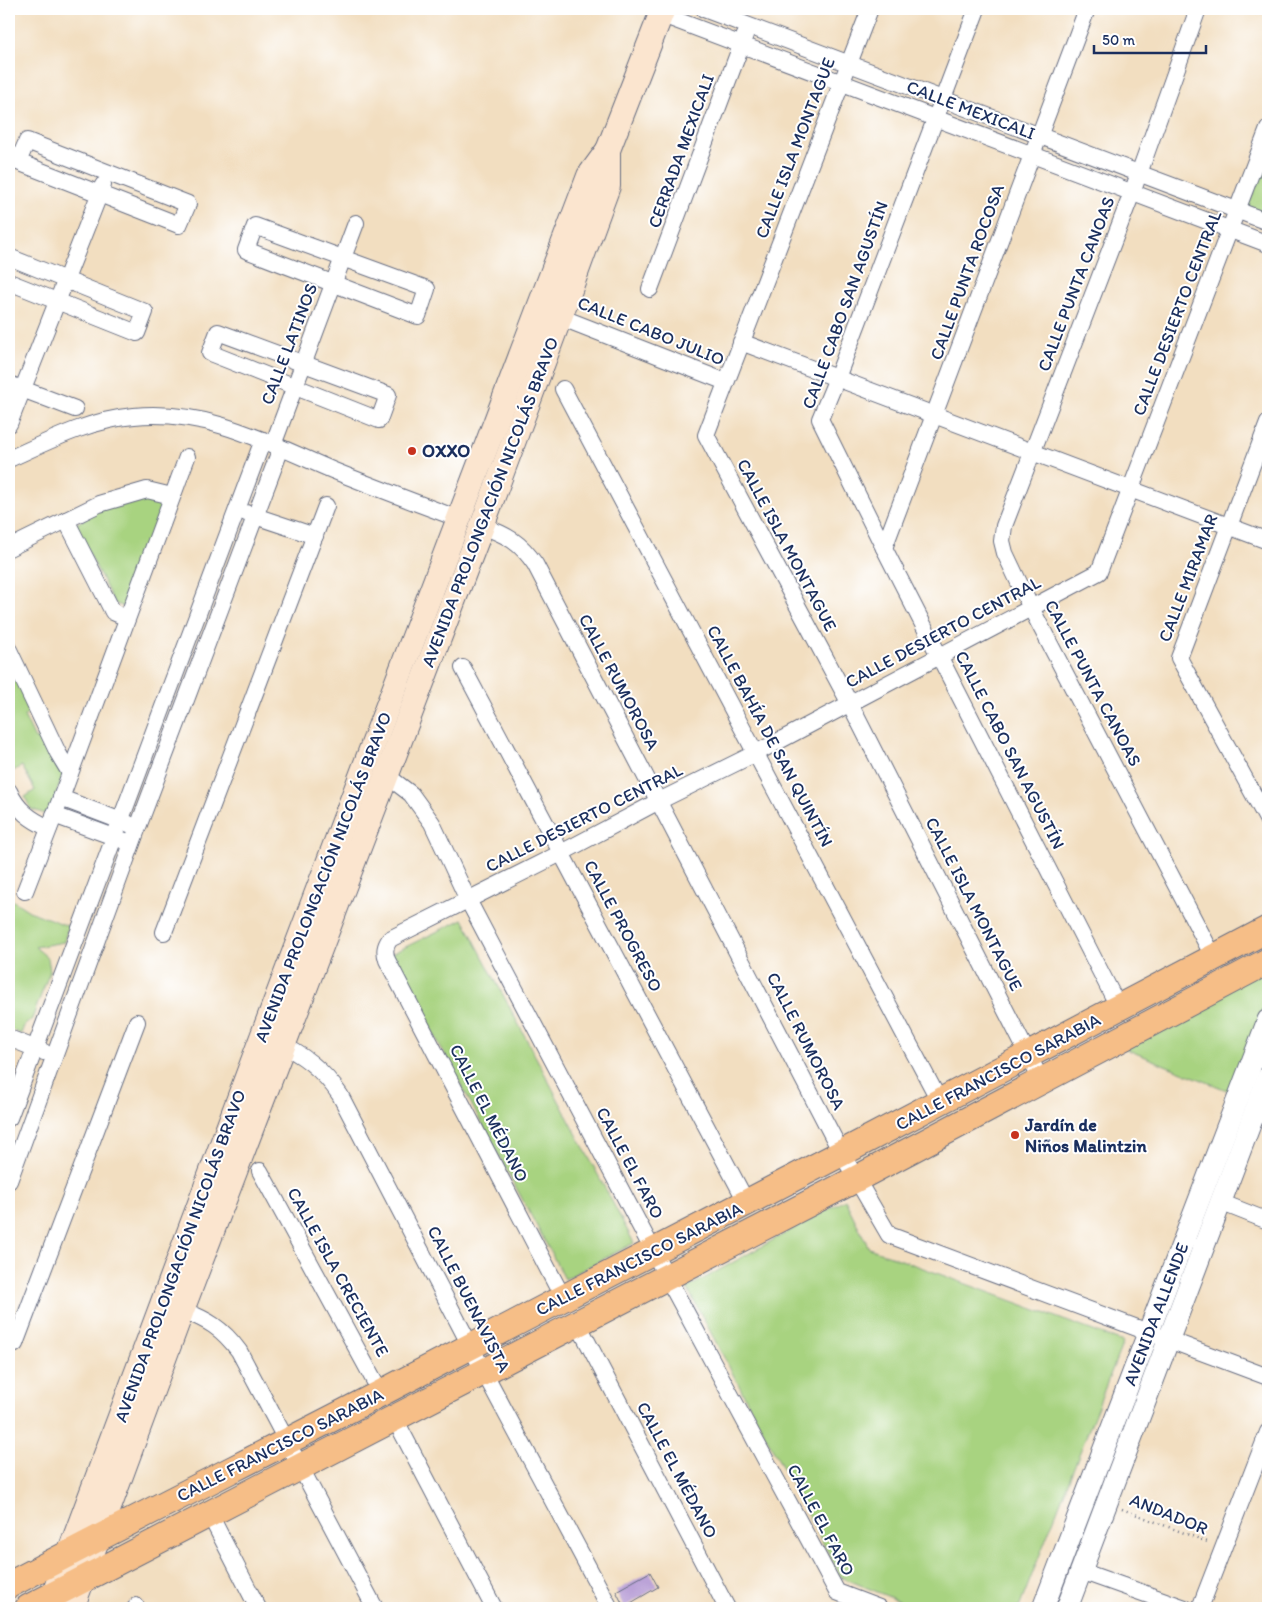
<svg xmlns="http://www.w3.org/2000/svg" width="1277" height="1617" viewBox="0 0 1277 1617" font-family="Itim,sans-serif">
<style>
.green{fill:#a8d380;stroke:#62816f}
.building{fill:#bba3d8}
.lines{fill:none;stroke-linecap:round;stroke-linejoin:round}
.minor-casing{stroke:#666c80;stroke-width:18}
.tertiary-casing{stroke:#666c80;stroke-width:23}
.secondary-casing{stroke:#666c80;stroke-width:26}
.primary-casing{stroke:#666c80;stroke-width:28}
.path{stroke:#666c80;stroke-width:2.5;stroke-dasharray:1 4;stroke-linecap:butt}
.minor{stroke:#fff;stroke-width:16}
.tertiary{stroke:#fff;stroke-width:21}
.secondary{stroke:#fbe5cf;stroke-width:24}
.primary{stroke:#f6be87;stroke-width:26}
.poi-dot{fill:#c8321e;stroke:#fff;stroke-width:2}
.labels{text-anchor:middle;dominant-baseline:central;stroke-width:4;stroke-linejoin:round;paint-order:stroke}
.street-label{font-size:18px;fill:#1b2f5e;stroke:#fff}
.poi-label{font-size:18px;font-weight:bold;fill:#1b2f5e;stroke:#fff;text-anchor:start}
</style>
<rect width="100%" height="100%" fill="#fff"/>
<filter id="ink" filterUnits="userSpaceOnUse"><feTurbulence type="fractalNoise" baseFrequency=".02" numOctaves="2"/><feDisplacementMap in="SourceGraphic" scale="10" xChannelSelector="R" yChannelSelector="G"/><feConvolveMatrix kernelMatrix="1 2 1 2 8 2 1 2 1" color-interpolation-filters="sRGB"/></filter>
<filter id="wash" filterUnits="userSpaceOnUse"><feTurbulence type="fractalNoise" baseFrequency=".0096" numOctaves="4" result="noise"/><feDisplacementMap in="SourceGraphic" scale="20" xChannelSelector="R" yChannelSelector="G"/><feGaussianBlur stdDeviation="1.12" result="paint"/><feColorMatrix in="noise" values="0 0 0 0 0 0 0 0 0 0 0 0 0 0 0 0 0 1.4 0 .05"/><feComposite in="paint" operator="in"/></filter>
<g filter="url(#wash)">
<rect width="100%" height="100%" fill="#f2dec0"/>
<g class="green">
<polygon points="1268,149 1268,215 1248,207"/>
<polygon points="147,493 169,500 127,608 114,603 75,525 101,508"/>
<polygon points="9,659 33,711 24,716 35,739 45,736 64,773 48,815 31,809 25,797 35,790 22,766 13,771 9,762"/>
<polygon points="9,898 29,911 68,926 64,942 35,947 48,958 50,971 32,1019 24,1026 21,1034 9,1029"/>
<polygon points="463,919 634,1243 565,1279 391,954"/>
<polygon points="1268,967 1268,1008 1234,1093 1123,1048"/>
<polygon points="845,1200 869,1248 1123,1342 1019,1608 916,1608 841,1577 687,1288"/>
</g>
<g id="blocks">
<polygon class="building" points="650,1572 658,1587 624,1607 616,1591"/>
</g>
</g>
<g filter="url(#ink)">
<use href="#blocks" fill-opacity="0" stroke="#666c80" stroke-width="1"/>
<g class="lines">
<defs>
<g id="minor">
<polyline points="704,9 1268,222"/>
<polyline points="870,9 706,435 850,704 1041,1080"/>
<polyline points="977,9 837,378 820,419 884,548 1119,1008"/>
<polyline points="1198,9 1132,193 1004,526 1002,541 1005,553 1031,608 1214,958"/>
<polyline points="660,14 1268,244"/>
<polygon points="27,141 188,204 179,225 18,162"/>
<polygon points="255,226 427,289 418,316 246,250"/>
<polyline points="9,257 145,312 137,333 9,282"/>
<polyline points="650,289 745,35"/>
<polyline points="560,317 726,382"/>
<polygon points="218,332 388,395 379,420 210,353"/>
<polyline points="741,342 1268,541"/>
<polyline points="9,384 75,409"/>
<polyline points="563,389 940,1102"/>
<polyline points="1268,423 1179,658 1268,821"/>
<polyline points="9,424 103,185"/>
<polyline points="273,445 356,223"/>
<path d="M9,459C49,441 89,420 134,416C207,409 266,442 332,470C374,487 417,503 459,519"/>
<polyline points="246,513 315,536"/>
<polyline points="66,520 113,612 127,618"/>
<path d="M482,526C507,535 520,542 535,564L842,1154L889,1235L1268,1377"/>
<polyline points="9,548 99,504 147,490 172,496"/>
<polyline points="884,548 1087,9"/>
<polyline points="9,650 58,753 70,773"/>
<polyline points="463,668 747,1203"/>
<polyline points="386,775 411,794 432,823 468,900 667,1277 837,1592 879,1608"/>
<path d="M9,791C17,810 31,820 49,828"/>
<polyline points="61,798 129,824"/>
<polyline points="54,815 125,841"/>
<polyline points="25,891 61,798 187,457"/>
<polyline points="164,932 326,506"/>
<polyline points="9,1038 44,1052"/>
<path d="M275,1042C302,1053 324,1071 340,1095L484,1372L610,1608"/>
<polyline points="9,1118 263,440"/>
<polyline points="260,1171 381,1393"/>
<polyline points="9,1181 138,827 281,448"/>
<polyline points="1220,1202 1268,1221"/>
<path d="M563,1298L387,960C384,951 385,946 390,939L561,853L659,801L756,753L1099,572L1268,129"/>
<path d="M182,1310C208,1320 222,1328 239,1351L375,1608"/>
<polyline points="578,1324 727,1608"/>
<polyline points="9,1342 15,1344 137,1022"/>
<polyline points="395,1419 494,1608"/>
<polyline points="210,1515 258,1608"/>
<polyline points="1081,1571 1185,1608"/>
<polyline points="136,1606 137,1608"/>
<polyline points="1200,1608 1268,1432"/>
</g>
<g id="tertiary">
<polyline points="1043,1608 1268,1020"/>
<polyline points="1067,1608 1268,1077"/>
</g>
<g id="secondary">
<polyline points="49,1607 262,1037 589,176 608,150 663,9"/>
<polyline points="72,1608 182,1310 482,526 560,317 608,186 608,150"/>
</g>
<g id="primary">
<path d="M9,1585C133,1519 258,1457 383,1392C678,1238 974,1085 1268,929"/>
<polyline points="28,1608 856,1179 1268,961"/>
</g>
</defs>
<use href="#minor" class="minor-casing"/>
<use href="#tertiary" class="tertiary-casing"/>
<use href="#secondary" class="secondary-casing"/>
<use href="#primary" class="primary-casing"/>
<polyline class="path" points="1122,1509 1210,1543"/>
<use href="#minor" class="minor"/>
<use href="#tertiary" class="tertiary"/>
<use href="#secondary" class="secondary"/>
<use href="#primary" class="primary"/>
</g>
</g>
<g class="poi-dot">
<circle cx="412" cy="451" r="5"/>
<circle cx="1015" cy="1135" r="5"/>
</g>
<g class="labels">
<g class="street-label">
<text transform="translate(971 110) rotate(21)">CALLE MEXICALI</text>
<text transform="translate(795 148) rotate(-69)">CALLE ISLA MONTAGUE</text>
<text transform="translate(681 151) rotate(-70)">CERRADA MEXICALI</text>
<text transform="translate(967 272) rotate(-70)">CALLE PUNTA ROCOSA</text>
<text transform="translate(1076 284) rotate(-69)">CALLE PUNTA CANOAS</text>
<text transform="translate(845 305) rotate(-70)">CALLE CABO SAN AGUSTÍN</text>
<text transform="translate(1177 313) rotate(-69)">CALLE DESIERTO CENTRAL</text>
<text transform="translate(651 331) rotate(22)">CALLE CABO JULIO</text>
<text transform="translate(289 344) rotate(-69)">CALLE LATINOS</text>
<text transform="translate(490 502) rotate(-69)">AVENIDA PROLONGACIÓN NICOLÁS BRAVO</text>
<text transform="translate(787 545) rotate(62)">CALLE ISLA MONTAGUE</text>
<text transform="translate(1188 578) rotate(-69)">CALLE MIRAMAR</text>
<text transform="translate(943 632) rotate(-28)">CALLE DESIERTO CENTRAL</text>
<text transform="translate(619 682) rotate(62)">CALLE RUMOROSA</text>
<text transform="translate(1093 683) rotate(62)">CALLE PUNTA CANOAS</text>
<text transform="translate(770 736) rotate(62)">CALLE BAHÍA DE SAN QUINTÍN</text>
<text transform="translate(1010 750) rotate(63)">CALLE CABO SAN AGUSTÍN</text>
<text transform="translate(584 818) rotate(-27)">CALLE DESIERTO CENTRAL</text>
<text transform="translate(323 877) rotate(-69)">AVENIDA PROLONGACIÓN NICOLÁS BRAVO</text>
<text transform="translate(974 904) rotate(63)">CALLE ISLA MONTAGUE</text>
<text transform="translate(623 926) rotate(62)">CALLE PROGRESO</text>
<text transform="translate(806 1041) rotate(63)">CALLE RUMOROSA</text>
<text transform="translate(998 1072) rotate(-28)">CALLE FRANCISCO SARABIA</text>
<text transform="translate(489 1113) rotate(63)">CALLE EL MÉDANO</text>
<text transform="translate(630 1163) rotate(62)">CALLE EL FARO</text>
<text transform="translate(180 1256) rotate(-70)">AVENIDA PROLONGACIÓN NICOLÁS BRAVO</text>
<text transform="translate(639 1259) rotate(-27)">CALLE FRANCISCO SARABIA</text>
<text transform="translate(338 1272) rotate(61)">CALLE ISLA CRECIENTE</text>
<text transform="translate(469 1299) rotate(63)">CALLE BUENAVISTA</text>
<text transform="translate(1156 1314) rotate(-69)">AVENIDA ALLENDE</text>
<text transform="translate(280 1445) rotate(-27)">CALLE FRANCISCO SARABIA</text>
<text transform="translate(677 1470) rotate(62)">CALLE EL MÉDANO</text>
<text transform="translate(1169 1514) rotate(22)">ANDADOR</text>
<text transform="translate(821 1520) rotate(62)">CALLE EL FARO</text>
</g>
<g class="poi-label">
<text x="422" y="451">OXXO</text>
<text x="1025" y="1125">Jardín de<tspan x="1025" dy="21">Niños Malintzin</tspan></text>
</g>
</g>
<rect width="1277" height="1617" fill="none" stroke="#fff" stroke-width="30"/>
<path d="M1094 45v8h112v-8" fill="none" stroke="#1b2f5e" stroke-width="2.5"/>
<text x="1102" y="45" font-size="15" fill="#1b2f5e" stroke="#ffffff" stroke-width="4" paint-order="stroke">50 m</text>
</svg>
